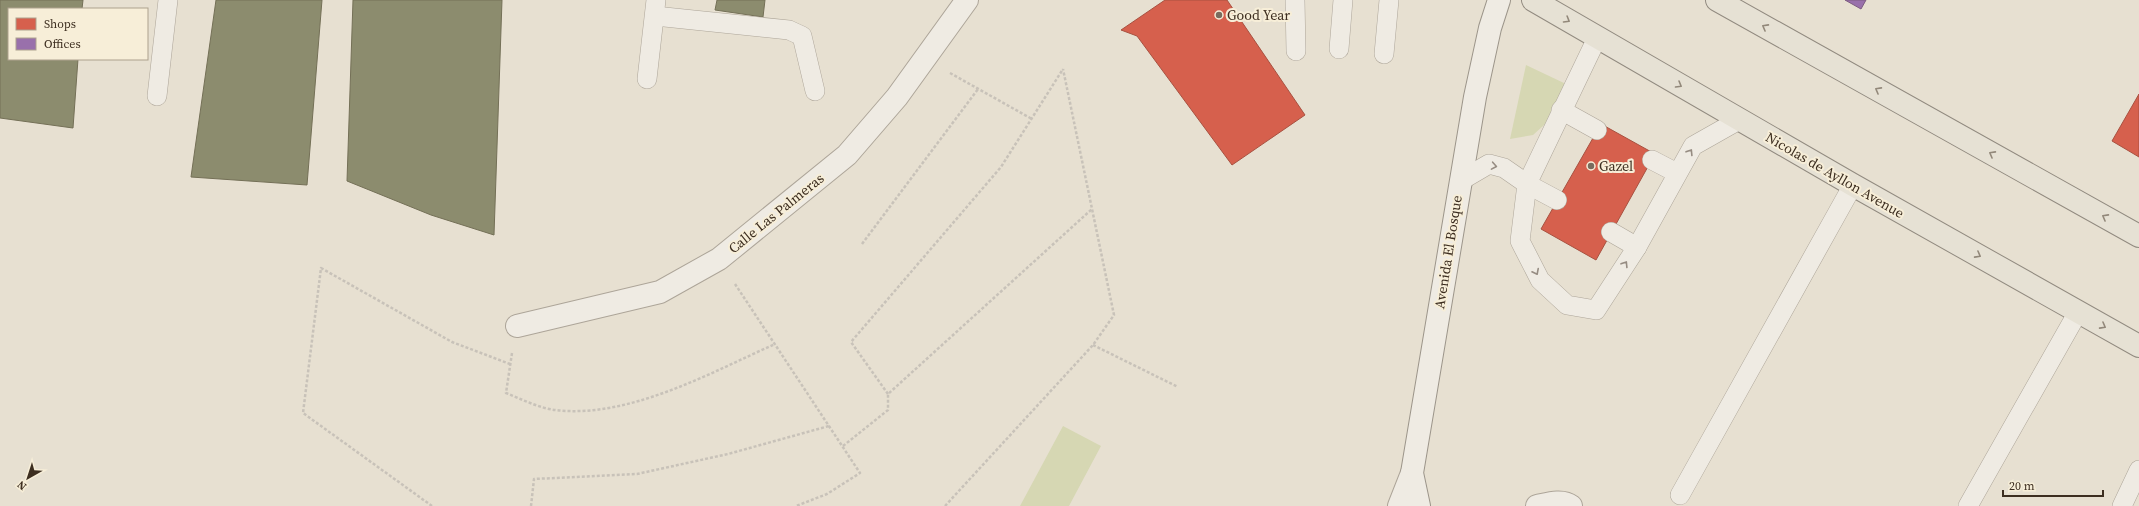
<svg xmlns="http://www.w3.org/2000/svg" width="2139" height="506" viewBox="0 0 2139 506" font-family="'Source Serif 4',serif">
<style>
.green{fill:#d6d7b3}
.shops{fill:#d6604d;stroke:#a85140}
.offices{fill:#9970ab;stroke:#7d5c81}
.industry{fill:#8c8c6e;stroke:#747057}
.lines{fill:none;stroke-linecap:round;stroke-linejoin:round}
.lane-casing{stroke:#ada599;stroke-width:20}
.street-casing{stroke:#ada599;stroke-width:24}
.secondary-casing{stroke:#9c958a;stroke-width:24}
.primary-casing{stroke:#928b80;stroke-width:24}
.path{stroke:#c8c2b9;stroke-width:2.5;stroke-dasharray:3 2;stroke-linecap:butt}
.lane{stroke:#efebe3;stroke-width:19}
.street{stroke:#efebe3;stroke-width:22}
.secondary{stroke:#efebe3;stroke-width:22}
.primary{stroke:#e6e1d4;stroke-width:22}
.oneway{stroke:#92887a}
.oneway2{stroke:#968c82}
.poi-dot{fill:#786c5e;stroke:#f7eed8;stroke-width:1.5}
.labels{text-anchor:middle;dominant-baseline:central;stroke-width:4;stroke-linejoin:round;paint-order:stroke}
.poi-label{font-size:14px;fill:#3d2e20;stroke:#f7eed8;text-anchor:start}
.street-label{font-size:14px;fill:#3d2e20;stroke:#f7eed8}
</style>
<rect width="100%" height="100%" fill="#e7e0d1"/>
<g class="green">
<polygon points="1526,65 1566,84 1553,117 1533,135 1510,139"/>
<polygon points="1063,426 1101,446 1069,506 1020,506"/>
</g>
<g class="shops">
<polygon points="1165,0 1227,0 1305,115 1232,165 1137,36 1121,30"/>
<polygon points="2139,94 2139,157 2112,141"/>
<polygon points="1601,124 1655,154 1596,260 1541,229"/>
</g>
<polygon class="offices" points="1845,0 1866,0 1861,9"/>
<g class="industry">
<polygon points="0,0 83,0 82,9 9,9 9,59 78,59 73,128 0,118"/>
<polygon points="216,0 322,0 307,185 191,177"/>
<polygon points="353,0 502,0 494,235 431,215 347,181"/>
<polygon points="717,0 765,0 763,17 715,10"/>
</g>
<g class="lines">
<defs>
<g id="lane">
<polyline points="1295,0 1296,51"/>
<polyline points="655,16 789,30 802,36 815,91"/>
<polyline points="1339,49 1343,0"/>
<polyline points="1384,54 1389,0"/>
<polyline points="647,79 656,0"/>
<polyline points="157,96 168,0"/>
<polyline points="1561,110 1597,130"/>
<polyline points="1652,160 1677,173"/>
<polyline points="1460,181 1489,164 1504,168 1527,184 1520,241 1540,280 1567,305 1596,310 1637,247 1693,146 1739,120"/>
<polyline points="1557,200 1527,184 1597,38"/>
<polyline points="1611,232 1637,247"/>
<polyline points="1680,495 1853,185"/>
<polyline points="1968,506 2078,312"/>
<polyline points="2122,506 2139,470"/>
</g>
<g id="street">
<polyline points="517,326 660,292 719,259 847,155 897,97 967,0"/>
<polyline points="1399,506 1412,473"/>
<path d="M1537,506C1547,504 1562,499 1571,506"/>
</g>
<polyline id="secondary" points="1419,506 1412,473 1475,97 1490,28 1499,0"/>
<g id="primary">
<polyline points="1533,0 1853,185 2139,346"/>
<polyline points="1717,0 2139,236"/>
</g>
</defs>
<use href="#lane" class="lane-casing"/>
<use href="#street" class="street-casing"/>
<use href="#secondary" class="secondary-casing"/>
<use href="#primary" class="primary-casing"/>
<g class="path">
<polyline points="950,73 1032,119"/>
<polyline points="862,244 978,89"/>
<polyline points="735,284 860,473 827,494 796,506"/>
<polyline points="1093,345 1178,387"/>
<path d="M512,353L506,393C521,399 539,408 555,410C628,419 710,373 775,344"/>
<polyline points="888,394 851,342 1001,167 1063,69"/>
<polyline points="843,446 888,410 888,394 1092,209"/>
<polyline points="432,506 303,413 321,268 452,342 510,364"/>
<polyline points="531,506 534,479 637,474 728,454 829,426"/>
<polyline points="945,506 1093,345 1114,315 1063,69"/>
</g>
<use href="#lane" class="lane"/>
<use href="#street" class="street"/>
<use href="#secondary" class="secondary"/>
<use href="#primary" class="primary"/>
</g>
<defs><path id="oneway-chevron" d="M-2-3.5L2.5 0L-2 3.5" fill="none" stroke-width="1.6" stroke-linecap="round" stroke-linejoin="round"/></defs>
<g class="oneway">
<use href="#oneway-chevron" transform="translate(1567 20) rotate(31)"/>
<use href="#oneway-chevron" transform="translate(1765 27) rotate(-151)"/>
<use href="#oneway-chevron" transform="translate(1679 85) rotate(30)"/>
<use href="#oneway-chevron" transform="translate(1878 90) rotate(-151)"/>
<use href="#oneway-chevron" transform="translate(1992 154) rotate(-151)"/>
<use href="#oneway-chevron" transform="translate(2105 217) rotate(-151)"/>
<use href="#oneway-chevron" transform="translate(1978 255) rotate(29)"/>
<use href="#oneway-chevron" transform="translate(2103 326) rotate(29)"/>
</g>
<g class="oneway2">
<use href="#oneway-chevron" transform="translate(1690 152) rotate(-58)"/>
<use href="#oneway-chevron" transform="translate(1494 166) rotate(10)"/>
<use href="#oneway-chevron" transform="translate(1625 264) rotate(-58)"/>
<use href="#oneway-chevron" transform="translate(1536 272) rotate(63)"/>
</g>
<g class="poi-dot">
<circle cx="1219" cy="15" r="4"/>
<circle cx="1591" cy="166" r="4"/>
</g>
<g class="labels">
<g class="poi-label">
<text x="1227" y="15">Good Year</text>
<text x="1599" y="166">Gazel</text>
</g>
<g class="street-label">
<text transform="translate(1835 175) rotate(30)">Nicolas de Ayllon Avenue</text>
<text transform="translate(776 213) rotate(-39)">Calle Las Palmeras</text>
<text transform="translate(1448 252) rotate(-81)">Avenida El Bosque</text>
</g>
</g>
<rect x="8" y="8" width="140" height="52" fill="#f7eed8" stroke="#ada18e"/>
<rect x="16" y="18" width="20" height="12" fill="#d6604d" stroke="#ada18e"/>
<text x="44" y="28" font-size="12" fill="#3d2e20">Shops</text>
<rect x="16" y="38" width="20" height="12" fill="#9970ab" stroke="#ada18e"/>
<text x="44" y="48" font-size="12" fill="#3d2e20">Offices</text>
<g transform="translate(28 478) rotate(219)" stroke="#f7eed8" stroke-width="3" paint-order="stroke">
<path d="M0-3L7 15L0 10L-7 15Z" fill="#3d2e20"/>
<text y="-6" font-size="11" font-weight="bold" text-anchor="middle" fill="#3d2e20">N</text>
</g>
<path d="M2003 490v6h100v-6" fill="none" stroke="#3d2e20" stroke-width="2"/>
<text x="2009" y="490" font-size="12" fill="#3d2e20" stroke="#f7eed8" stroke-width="3" paint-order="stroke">20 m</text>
</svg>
